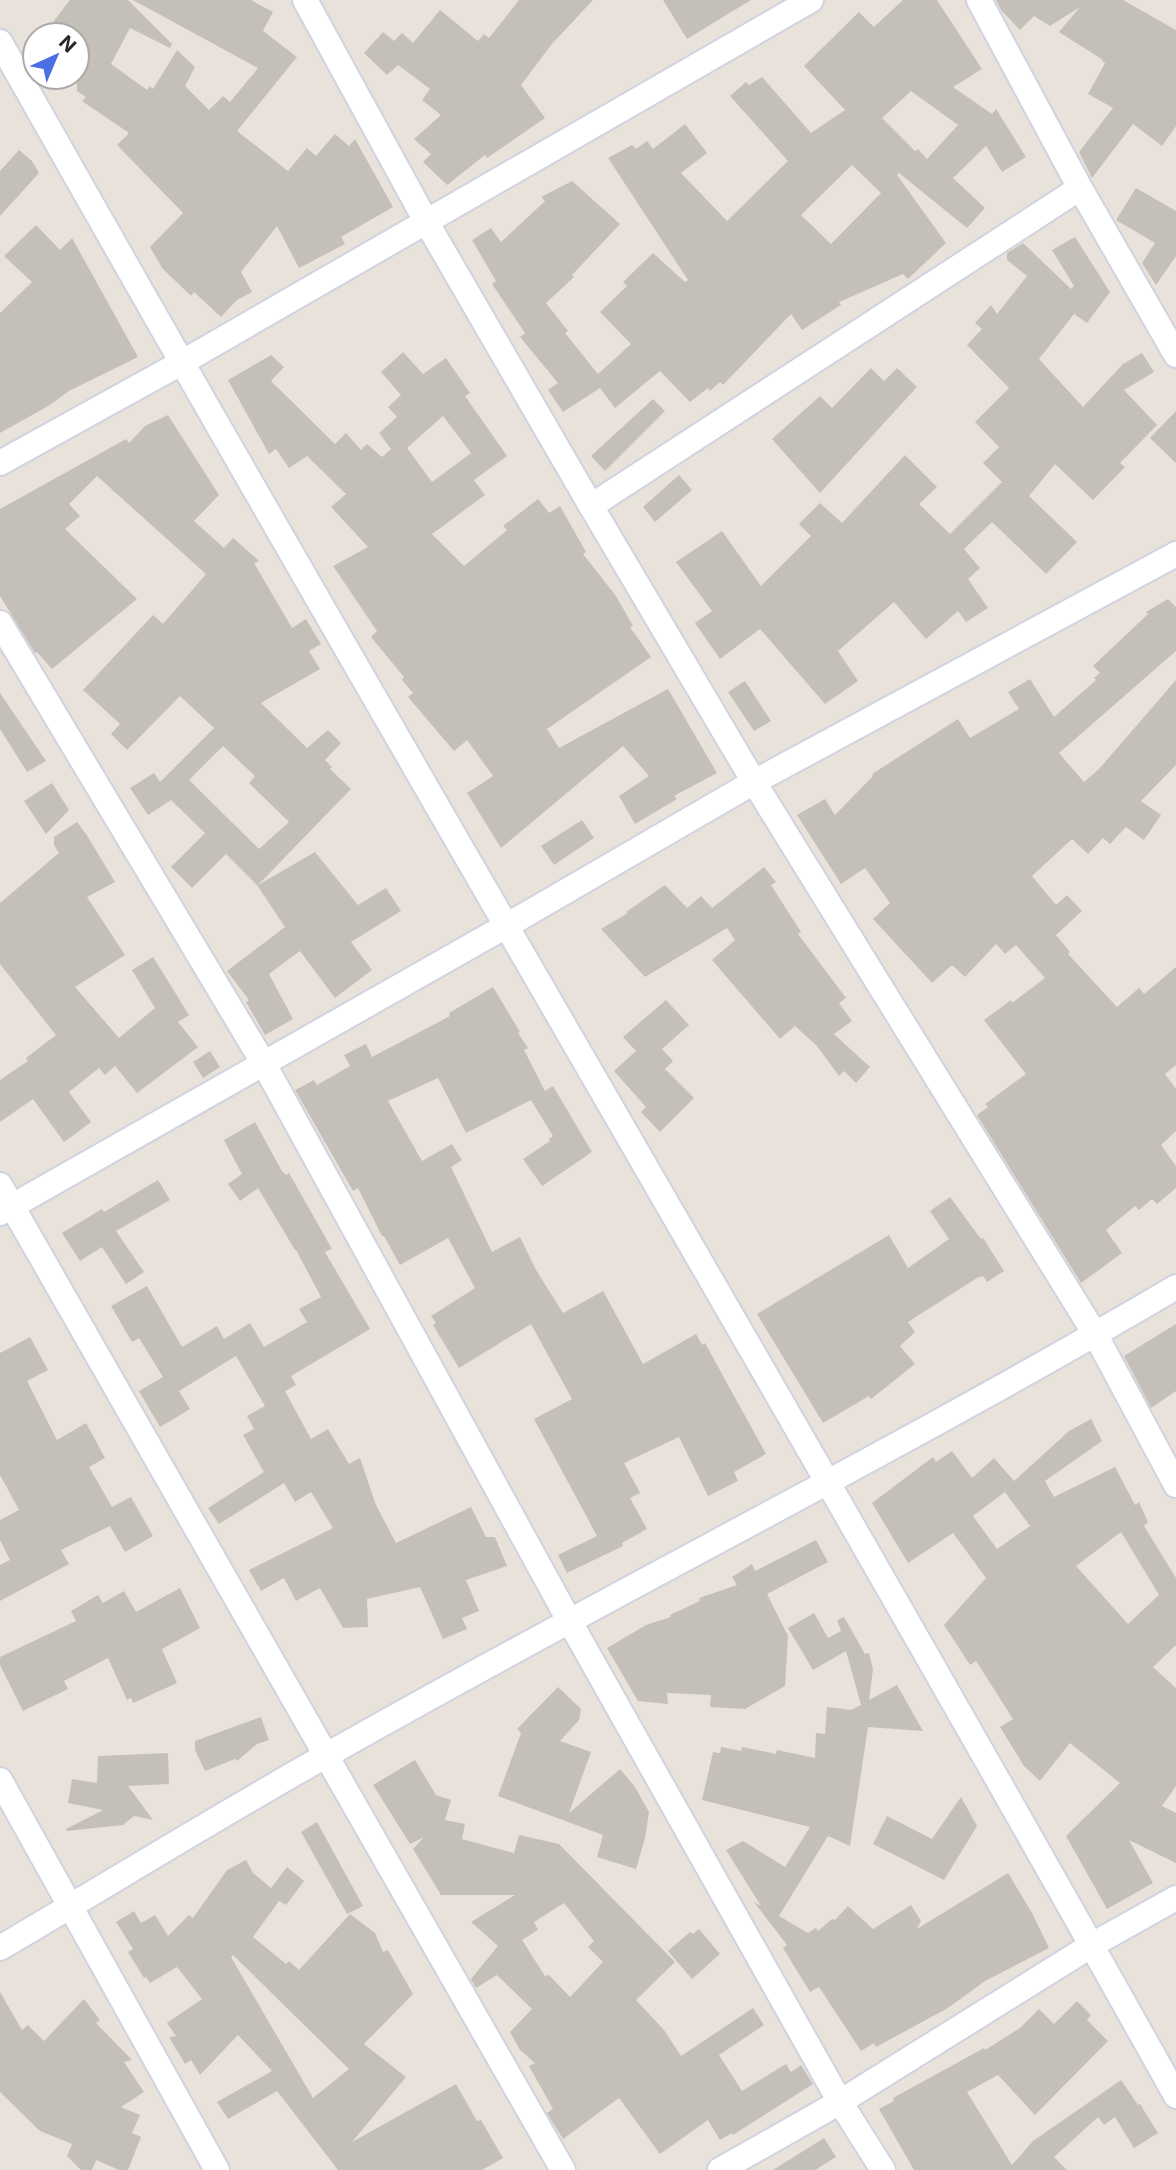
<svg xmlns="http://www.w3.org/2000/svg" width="1176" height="2170" viewBox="0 0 1176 2170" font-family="Inter,sans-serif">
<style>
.building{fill:#c4c0b9;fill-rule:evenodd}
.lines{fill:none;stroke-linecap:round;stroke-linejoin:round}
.minor-casing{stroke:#d0d3df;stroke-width:28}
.minor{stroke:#fff;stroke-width:24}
</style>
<rect width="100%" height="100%" fill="#e8e2da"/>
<g class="building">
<polygon points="70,0 128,0 172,44 170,48 130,28 111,64 147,90 150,86 153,89 177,50 195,67 185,86 209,110 223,96 230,102 258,68 133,0 251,0 273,12 263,31 297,57 237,131 288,171 307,148 316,156 335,134 349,146 355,139 393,207 341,237 345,244 299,268 277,226 241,272 252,292 237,300 221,317 194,292 191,296 162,268 150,247 183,213 117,145 129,133 82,101 86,97 77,91 77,35 43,35"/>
<polygon points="519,0 593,0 551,45 521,85 545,118 487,158 485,155 447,185 423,162 431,154 414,139 441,115 422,100 430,89 398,65 387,75 364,53 383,32 394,41 402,33 413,43 440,10 478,41 484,34 489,38"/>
<polygon points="663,0 751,0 687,39"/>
<path d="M903,0H937L982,69L953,87L992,114L996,109L1026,157L1002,172L986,146L953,178L985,208L967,228L899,173L897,175L946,243L908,279L903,274L839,302L841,305L802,330L791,314L723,385L720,382L710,391L708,388L690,402L660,371L615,408L600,388L563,412L548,390L558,383L520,337L525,333L492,284L496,281L472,240L491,228L501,242L545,201L541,197L572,181L620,224L572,275L574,277L546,303L568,331L565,333L598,374L631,344L600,312L627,286L623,282L653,253L685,282L688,280L608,158L632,145L636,149L647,141L653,149L685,124L707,153L681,173L727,221L788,161L730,96L746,82L749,85L762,77L811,133L845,110L804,66L859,12L874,27ZM911,91L958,125L927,159L918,149L915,151L882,118ZM852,165L881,193L831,244L801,215Z"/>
<polygon points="996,0 1123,0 1176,30 1176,126 1162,146 1133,124 1092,178 1079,152 1113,108 1088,94 1105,63 1102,61 1103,60 1059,32 1080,7 1050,26 1034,16 1020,30 1001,10"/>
<polygon points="19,150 32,161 39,173 0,216 0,171"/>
<polygon points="1136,188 1176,211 1176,256 1156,285 1142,263 1155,243 1116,220"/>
<polygon points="36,225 60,250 72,238 138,357 69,391 50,405 0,433 0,313 32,282 4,256"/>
<polygon points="1075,237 1110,292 1087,323 1074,314 1039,359 1083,407 1123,364 1142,353 1154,372 1124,390 1157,425 1120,463 1125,467 1093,500 1055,464 1029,496 1077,542 1046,574 992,522 964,549 980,568 968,579 988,608 966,622 958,611 926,639 894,602 838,651 858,681 825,704 760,629 720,659 695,623 712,611 676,562 722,531 761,586 811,536 799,524 820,503 842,523 905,455 937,487 919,504 950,534 1002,482 983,463 999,447 975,422 1009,388 967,345 982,329 975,323 991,305 997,314 1027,276 1007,260 1007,253 1023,243 1071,289 1074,286 1052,250"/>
<path d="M403,352L423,374L446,358L470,393L465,396L507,456L474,480L485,495L432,534L464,566L507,530L503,526L538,499L549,513L560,506L586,552L583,554L616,596L633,626L630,627L651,657L547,729L559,748L668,689L717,773L674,796L677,799L635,824L619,796L649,776L623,746L501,848L467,793L493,776L467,740L454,751L408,697L413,693L402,680L404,677L371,637L377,631L333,566L368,547L331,507L346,494L307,456L289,468L276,449L269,454L228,380L271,355L284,367L271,381L335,444L346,433L361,450L367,444L382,457L391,449L379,433L397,417L388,407L401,395L381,372ZM443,416L471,453L432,482L407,448Z"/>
<polygon points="871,368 884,381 897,368 917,387 820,493 772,439 820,396 832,408"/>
<polygon points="653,399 665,411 605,471 591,456"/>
<polygon points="1176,411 1176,463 1150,438"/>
<path d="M168,415L219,495L194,521L224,548L233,538L259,561L254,563L292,628L306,619L321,644L309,651L320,669L261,703L307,748L328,730L341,743L325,760L332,767L330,769L351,789L258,885L315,852L358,905L386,888L401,911L351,942L372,970L335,998L300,951L269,974L293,1019L265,1035L246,1002L249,1000L227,971L285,927L257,885L226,854L192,888L171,867L205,833L171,800L148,815L130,788L154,773L160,782L214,728L180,696L127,750L111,734L120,724L83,690L153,615L163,624L206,574L97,476L69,504L80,516L65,529L137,599L52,669L37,652L35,653L0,596V509L126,439L129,443L145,426ZM223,746L255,776L249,783L289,822L259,849L189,780Z"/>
<polygon points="679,475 692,490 655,522 643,507"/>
<polygon points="1168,599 1176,607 1176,651 1059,753 1084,782 1099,769 1176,680 1176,765 1141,801 1161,815 1144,840 1126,827 1110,844 1103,838 1088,854 1072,839 1032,876 1056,905 1067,895 1082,911 1056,935 1070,952 1068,954 1117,1007 1139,988 1144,994 1176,967 1176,1065 1165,1074 1176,1089 1176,1131 1161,1145 1176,1166 1176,1188 1157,1204 1152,1199 1139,1210 1135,1206 1106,1230 1122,1253 1081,1283 977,1115 988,1107 985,1104 1026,1074 984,1020 1011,1000 1012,1003 1045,978 1016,945 1005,954 996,944 965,977 952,965 932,983 873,919 890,903 865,868 841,884 797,815 825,799 835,815 873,776 872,774 958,719 970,738 1019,709 1008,692 1030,679 1054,717 1096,680 1094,678 1100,673 1093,666 1148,614 1146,612"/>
<polygon points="745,681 771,721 754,731 728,692"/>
<polygon points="0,693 46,761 27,772 0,729"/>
<polygon points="52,783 69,810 46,834 24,801"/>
<polygon points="582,820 594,838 554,865 541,846"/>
<polygon points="77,822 88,837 115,882 87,897 125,955 75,987 119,1038 155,1008 132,970 153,957 189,1015 178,1022 198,1047 137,1093 115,1066 105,1075 99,1068 69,1092 91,1122 64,1142 33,1099 0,1122 0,1080 28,1061 26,1058 56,1035 0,964 0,903 59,853 54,845 54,837"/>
<polygon points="764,867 776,882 771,885 801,932 798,934 846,998 839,1003 852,1021 834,1034 870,1067 856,1083 844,1071 839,1076 817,1046 795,1026 780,1039 712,960 735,940 727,928 645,977 601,929 628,913 626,912 665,885 687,908 701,896 712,908"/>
<polygon points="493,987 520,1032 518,1033 528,1048 524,1050 545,1091 553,1086 592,1152 542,1186 523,1159 550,1141 549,1139 553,1136 531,1100 466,1133 438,1078 388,1101 422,1161 452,1144 462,1160 451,1167 492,1252 520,1237 536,1270 563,1313 603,1291 643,1364 696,1334 702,1345 705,1343 766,1454 734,1472 738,1481 708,1496 679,1437 624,1463 640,1493 630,1498 647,1529 622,1543 623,1546 567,1573 558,1555 597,1536 534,1419 572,1399 531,1324 459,1368 433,1325 436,1323 431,1316 475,1288 448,1238 400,1265 384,1236 382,1236 358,1188 353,1191 295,1090 314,1080 317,1085 350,1066 344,1055 366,1044 372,1057 450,1016 449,1013"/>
<polygon points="666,1000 689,1025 662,1049 673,1061 665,1069 694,1098 660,1132 641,1112 646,1107 614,1071 636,1051 623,1037"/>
<polygon points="210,1051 220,1067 203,1078 193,1062"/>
<polygon points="255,1122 282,1171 286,1175 289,1173 332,1249 325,1252 370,1329 291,1376 296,1385 285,1391 311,1439 328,1429 349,1464 360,1458 376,1505 396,1543 471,1507 486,1537 495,1537 507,1566 466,1580 479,1611 462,1618 467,1629 443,1639 420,1587 367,1599 368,1627 343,1628 320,1588 296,1601 284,1578 261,1591 249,1570 333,1528 311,1492 295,1502 284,1483 219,1524 208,1508 264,1472 243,1435 254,1429 247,1416 265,1406 236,1356 179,1391 190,1409 160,1427 139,1391 163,1377 139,1338 132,1342 111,1306 147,1286 182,1347 217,1326 224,1339 250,1323 264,1347 307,1322 299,1309 321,1297 296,1250 295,1250 258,1188 240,1201 228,1184 242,1174 224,1140"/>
<polygon points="158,1180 170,1200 116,1231 144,1272 126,1284 102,1247 80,1261 62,1233 102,1209 104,1212"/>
<polygon points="950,1197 981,1239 983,1238 1004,1271 987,1282 983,1276 977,1278 908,1322 915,1332 900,1346 915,1364 871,1399 869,1396 823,1423 757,1314 889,1235 908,1268 949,1239 930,1211"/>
<polygon points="1176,1324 1176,1391 1151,1408 1124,1356"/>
<polygon points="30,1337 48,1370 27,1381 57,1440 86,1423 105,1458 89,1467 112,1507 131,1497 153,1536 125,1552 110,1526 61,1550 69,1564 0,1601 0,1565 10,1560 0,1540 0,1520 19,1510 0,1475 0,1353"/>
<path d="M1091,1419L1102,1441L1045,1481L1054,1497L1115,1467L1135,1505L1139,1502L1148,1522L1144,1526L1176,1578V1645L1153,1667L1176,1688V1786L1162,1806L1176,1813V1863L1129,1840L1153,1883L1107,1909L1066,1836L1120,1783L1070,1743L1040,1781L1024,1766L1000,1727L1013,1719L976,1661L970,1665L944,1625L986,1578L953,1533L908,1563L872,1503L933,1457L936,1462L952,1451L972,1478L994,1458L1014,1481L1069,1431ZM1005,1492L1030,1526L997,1549L973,1516ZM1121,1532L1159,1595L1128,1624L1076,1566Z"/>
<polygon points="816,1540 828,1562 767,1594 788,1636 785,1686 745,1709 710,1707 711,1695 667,1693 668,1704 638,1701 607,1648 646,1625 671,1617 670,1615 700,1601 699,1598 737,1585 732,1577 752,1564 755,1571"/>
<polygon points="180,1588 200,1628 162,1649 177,1683 133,1703 131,1698 127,1700 108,1658 64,1681 68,1689 23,1711 0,1665 0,1657 76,1621 71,1611 98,1595 103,1603 124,1591 136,1612"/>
<polygon points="814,1613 828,1638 841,1631 837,1620 844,1617 865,1654 869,1653 873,1669 869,1700 897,1685 923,1731 868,1727 850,1846 828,1836 779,1916 808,1933 816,1928 818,1931 832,1919 835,1920 848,1906 873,1929 911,1905 921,1921 917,1929 1008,1873 1032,1913 1049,1948 985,1981 948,2008 898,2035 876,2047 874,2043 861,2051 819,1987 810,1992 783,1948 787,1945 754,1902 761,1906 726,1850 743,1841 785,1867 810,1827 702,1800 713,1752 720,1753 721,1747 741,1751 742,1747 776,1754 777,1750 815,1758 816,1733 825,1734 827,1707 851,1710 861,1705 846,1651 813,1670 788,1628"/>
<polygon points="558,1687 581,1709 579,1720 560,1741 591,1752 569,1813 620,1769 635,1787 649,1812 645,1838 636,1869 597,1857 603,1835 498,1796 521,1733 517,1729"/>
<polygon points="261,1717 269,1740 257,1744 237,1761 235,1759 205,1771 195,1750 195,1741"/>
<polygon points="168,1753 169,1784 128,1786 153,1820 134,1816 123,1825 67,1831 66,1829 103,1810 68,1803 72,1779 97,1783 98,1756"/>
<path d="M415,1760L436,1795L451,1800L445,1820L465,1824L462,1839L514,1853L519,1835L559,1844L675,1962L636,2000L664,2030L681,2056L753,2008L764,2025L719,2055L742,2091L786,2064L791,2072L801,2065L813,2084L733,2135L732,2133L720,2140L708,2120L660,2154L619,2098L563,2139L547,2113L553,2109L529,2066L535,2063L520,2050L510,2032L532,2009L497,1975L476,1988L471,1979L498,1946L471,1922L515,1895H441L413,1849L424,1837L410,1844L373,1785ZM564,1903L594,1941L588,1947L603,1962L570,1997L549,1975L545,1976L522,1940L538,1930L534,1922Z"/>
<polygon points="961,1797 977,1826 944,1880 873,1844 887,1816 932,1839"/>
<polygon points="317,1822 363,1906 347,1914 301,1832"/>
<path d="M246,1860L253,1873L271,1888L287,1867L304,1881L286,1905L279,1901L253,1937L286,1964L289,1961L299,1970L350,1914L375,1933L383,1952L388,1950L413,1994L364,2044L406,2077L352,2142L456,2084L477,2121L481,2120L503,2158L482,2170H338L277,2091L228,2119L217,2102L272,2071L238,2035L200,2075L191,2060L185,2064L169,2037L176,2036L167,2023L202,1999L177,1967L150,1983L146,1977L144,1978L128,1952L133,1949L116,1922L134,1911L141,1923L155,1915L168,1936L189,1915L193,1918L227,1870ZM233,1955L349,2069L313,2098L231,1957Z"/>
<polygon points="699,1929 720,1954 692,1979 668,1951 690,1932 693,1934"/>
<polygon points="0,1992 22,2030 28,2025 44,2041 84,1999 100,2020 96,2023 132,2060 124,2062 144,2092 121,2107 140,2115 132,2133 141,2137 128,2170 119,2170 96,2160 92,2170 81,2170 67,2156 72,2144 40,2131 0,2092"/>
<polygon points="1077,2001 1091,2015 1087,2020 1108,2041 1035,2115 998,2075 967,2092 1012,2165 1033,2141 1121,2080 1138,2105 1140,2104 1158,2133 1134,2148 1115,2117 1104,2125 1098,2117 1054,2157 1067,2170 914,2170 879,2109 894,2101 893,2098 984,2048 985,2050 1020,2028 1039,2009 1054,2024"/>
<polygon points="824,2138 836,2157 815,2170 773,2170"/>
</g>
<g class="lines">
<defs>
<g id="minor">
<polyline points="305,0 427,223 591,506 754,782 1095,1334 1176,1485"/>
<polyline points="979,0 1080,188 1176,355"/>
<path d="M0,42C387,729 791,1407 1176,2096"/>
<polyline points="0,463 181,363 811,0"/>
<polyline points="591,506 1080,188"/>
<polyline points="0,623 264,1064 570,1622 840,2102 883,2170"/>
<polyline points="0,1185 563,2170"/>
<polyline points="0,1213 506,926 754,782 1176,554"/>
<polyline points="0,1780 217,2170"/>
<path d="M0,1948C109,1884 217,1817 327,1755C608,1595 898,1451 1176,1287"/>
<polyline points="720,2170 840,2102 1092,1945 1176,1898"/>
</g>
</defs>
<use href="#minor" class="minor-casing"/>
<use href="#minor" class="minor"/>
</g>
<g transform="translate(56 56) rotate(44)"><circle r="33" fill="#ffffff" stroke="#a9a9a9" stroke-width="2"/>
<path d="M0-5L12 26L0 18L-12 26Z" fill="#4c6ee4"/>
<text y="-10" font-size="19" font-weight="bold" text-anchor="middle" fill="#272727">N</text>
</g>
</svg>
